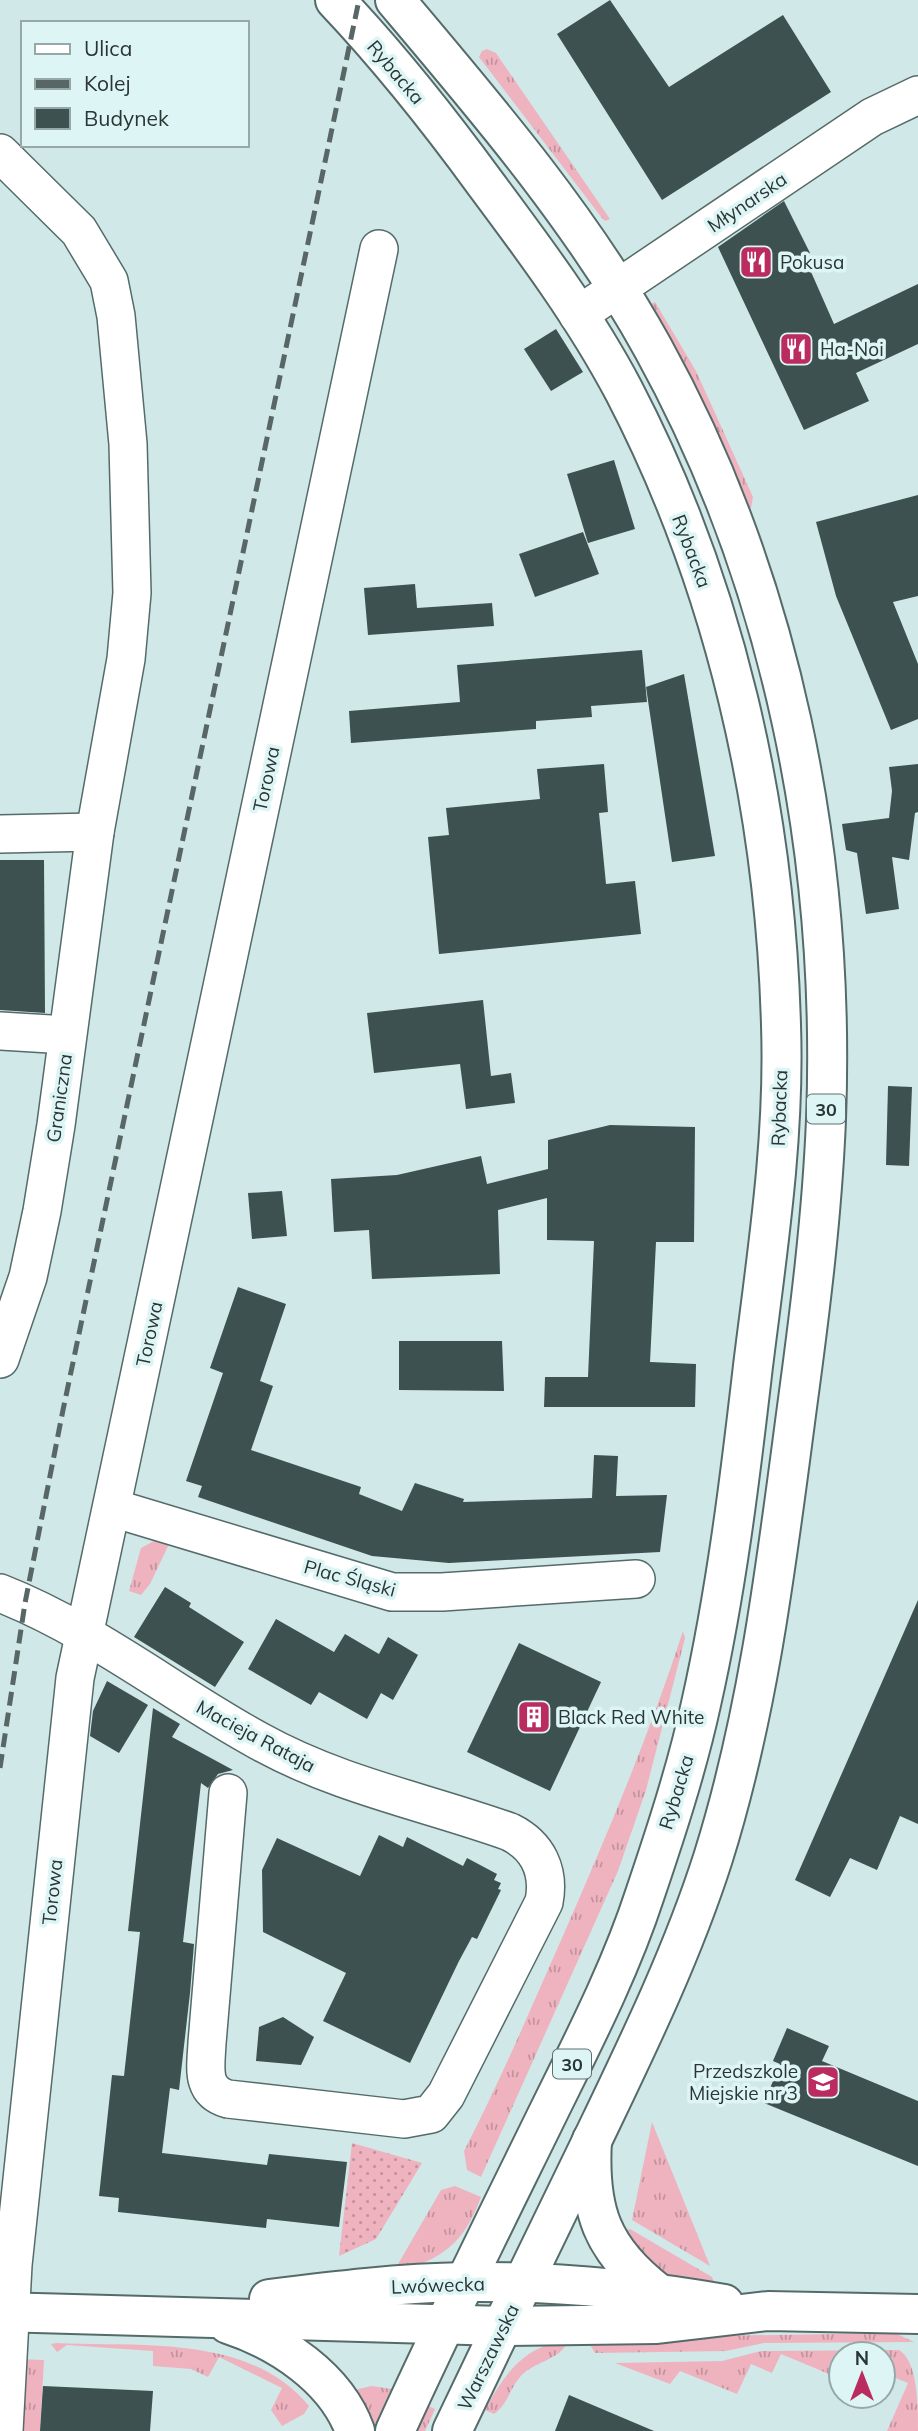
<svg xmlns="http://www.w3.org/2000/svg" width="918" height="2431" viewBox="0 0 918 2431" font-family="Mulish,sans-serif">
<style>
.grass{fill:url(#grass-tufts)}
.park{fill:url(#park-dots)}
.building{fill:#3c5150}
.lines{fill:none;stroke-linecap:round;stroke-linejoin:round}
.street-casing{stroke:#556b6a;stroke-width:40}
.secondary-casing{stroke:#556b6a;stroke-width:42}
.primary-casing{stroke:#556b6a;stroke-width:42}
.street{stroke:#fff;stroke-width:37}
.secondary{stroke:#fff;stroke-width:38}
.primary{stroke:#fff;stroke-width:38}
.rail{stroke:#586665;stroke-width:5;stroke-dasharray:14 7;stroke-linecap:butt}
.labels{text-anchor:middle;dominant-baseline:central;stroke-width:7;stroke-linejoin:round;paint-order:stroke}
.shield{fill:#ddf5f5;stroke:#606f6f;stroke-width:2}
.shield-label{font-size:18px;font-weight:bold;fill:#2b3535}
.street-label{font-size:19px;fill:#2b3535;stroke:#ddf5f5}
.poi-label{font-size:19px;fill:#2b3535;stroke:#ddf5f5;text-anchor:start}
</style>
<defs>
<pattern id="grass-tufts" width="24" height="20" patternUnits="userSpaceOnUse" patternTransform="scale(1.75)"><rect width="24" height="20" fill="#efb3c0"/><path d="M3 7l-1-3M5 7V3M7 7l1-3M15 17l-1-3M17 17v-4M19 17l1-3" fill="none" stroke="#c2929d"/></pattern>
<pattern id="park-dots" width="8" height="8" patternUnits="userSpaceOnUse" patternTransform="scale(1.75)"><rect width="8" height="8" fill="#efb3c0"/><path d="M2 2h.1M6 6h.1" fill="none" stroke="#c2929d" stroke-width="1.8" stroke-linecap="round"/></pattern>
</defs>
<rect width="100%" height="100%" fill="#d0e8e7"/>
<g class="grass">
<polygon points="487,49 496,53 610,219 605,221 602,218 479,57 482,51"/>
<polygon points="655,302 696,371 753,497 751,508 747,508 649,305"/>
<polygon points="154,1541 170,1542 150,1584 141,1595 129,1591 141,1548"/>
<path d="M683,1631L685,1638L646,1790L618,1871L481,2177L467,2170L464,2151C500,2082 530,2010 562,1938C606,1837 649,1736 683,1631Z"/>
<polygon points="652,2122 710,2266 632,2220"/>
<path d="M455,2186L481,2197C464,2243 442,2261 394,2271L441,2190Z"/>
<polygon points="630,2229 712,2277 715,2285 664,2277 620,2232"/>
<polygon points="895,2333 914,2342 764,2343 726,2351 595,2353 586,2338"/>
<path d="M568,2340C563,2358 538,2361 524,2373C510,2385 509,2404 494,2414L485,2410C505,2373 524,2346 568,2340Z"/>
<path d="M57,2343C140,2347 250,2334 309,2406L304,2414L282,2426L271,2410L282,2388L219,2357L208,2377L191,2369L153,2366V2351L67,2345L57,2352L51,2344Z"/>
<path d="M899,2350C918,2361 918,2406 918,2431H887L908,2383L883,2373V2354H837L829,2374L781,2354L772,2373L751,2364L737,2394L680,2371L670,2384L615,2363L722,2361L761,2351Z"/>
<polygon points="18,2359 44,2360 40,2431 14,2431"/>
<polygon points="372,2386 391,2389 372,2431 349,2391"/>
<polygon points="424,2404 435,2409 425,2431 412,2431"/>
</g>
<polygon class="park" points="352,2143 422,2163 376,2239 339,2256"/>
<g class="building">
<polygon points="610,0 669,87 783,15 831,92 662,200 557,34"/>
<polygon points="784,201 810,253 804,256 834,324 918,284 918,344 856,373 869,401 804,430 718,247"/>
<polygon points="556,329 583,372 551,391 524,349"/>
<polygon points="614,460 635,529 588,543 567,474"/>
<polygon points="918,495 918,596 893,602 918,664 918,719 891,730 836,596 816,522"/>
<polygon points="583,532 599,574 535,597 519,554"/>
<polygon points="415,584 417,608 492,603 494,626 368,635 364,588"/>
<polygon points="642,650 647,702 591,706 592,717 536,721 536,729 351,743 349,711 460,702 457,665"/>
<polygon points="684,674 715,856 672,862 646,687"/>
<polygon points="604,764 608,812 599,813 606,884 635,881 641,934 439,954 428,837 449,835 446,808 540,799 537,769"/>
<polygon points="918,764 918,812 915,813 909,860 892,857 899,909 866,914 857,853 846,850 842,824 889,818 892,791 889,767"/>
<polygon points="0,860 44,860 45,1013 0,1010"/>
<polygon points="483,1000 491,1076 511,1073 515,1103 466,1109 460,1064 374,1073 367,1013"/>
<polygon points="888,1086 912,1087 909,1166 886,1165"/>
<polygon points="610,1125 695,1127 694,1242 656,1242 650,1362 696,1364 695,1407 544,1407 545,1377 588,1377 594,1241 547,1240 547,1198 498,1210 500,1274 372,1279 369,1230 334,1232 331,1179 397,1175 481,1156 487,1184 548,1169 548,1140"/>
<polygon points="282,1191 287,1236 252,1239 248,1193"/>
<polygon points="238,1287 286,1304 260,1381 273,1386 251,1450 361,1487 359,1494 402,1511 415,1483 464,1499 463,1502 592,1498 594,1455 618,1456 616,1496 667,1495 660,1552 449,1563 372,1556 198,1497 202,1486 186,1481 223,1373 210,1368"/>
<polygon points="399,1341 502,1341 504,1391 399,1390"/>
<polygon points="165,1587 191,1603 189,1607 244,1642 215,1687 134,1637"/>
<polygon points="918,1600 918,1824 900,1816 877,1870 850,1858 830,1897 795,1880"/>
<polygon points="276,1619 334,1652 345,1634 379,1654 388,1637 418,1655 393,1700 381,1693 367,1719 319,1692 311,1705 248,1669"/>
<polygon points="519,1643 601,1682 550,1791 467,1752"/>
<polygon points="107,1681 148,1705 119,1753 90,1736 93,1711"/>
<polygon points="153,1708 180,1724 172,1737 233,1770 218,1774 208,1788 201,1783 183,1942 194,1944 190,1993 179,2090 170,2088 162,2153 267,2165 269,2154 347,2162 339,2227 267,2219 266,2228 118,2212 119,2198 99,2196 112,2075 124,2076 140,1932 128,1931"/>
<polygon points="379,1835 403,1847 407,1837 463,1866 467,1858 497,1874 494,1880 501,1883 498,1889 501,1890 477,1939 472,1937 459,1961 410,2063 323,2021 346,1973 263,1932 262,1870 277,1838 360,1876"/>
<polygon points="283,2017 314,2037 301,2065 256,2061 259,2027"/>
<polygon points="787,2028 829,2046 822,2061 918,2101 918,2166 764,2103 780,2064 773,2061"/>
<polygon points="43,2386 153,2391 150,2431 40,2431"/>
<polygon points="569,2395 654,2431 555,2431"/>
</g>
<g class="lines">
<defs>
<g id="street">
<polyline points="0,153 79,231 109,281 116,316 128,444 132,593 126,659 95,832 56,1125 42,1211 28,1277 0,1359"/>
<polyline points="578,315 872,117 918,95"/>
<polyline points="0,834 95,832"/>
<polyline points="0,1031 67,1035"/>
<polyline points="113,1508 392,1592 442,1592 636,1579"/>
<path d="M0,1593C92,1629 173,1694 259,1741C338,1785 426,1802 510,1832C538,1846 550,1871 544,1902L446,2095L431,2114L404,2119L228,2099C200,2091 206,2067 207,2043L228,1793"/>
<polyline points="4,2431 13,2265 75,1678 379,249"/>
</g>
<g id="secondary">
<path d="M592,2140C588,2210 601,2249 658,2293"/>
<path d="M269,2299C334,2291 399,2283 465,2282C552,2281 639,2289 724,2304"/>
<polyline points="0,2312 503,2326 657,2324 768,2311 918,2314"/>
<path d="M228,2324C280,2341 336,2378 355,2431"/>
</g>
<g id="primary">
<path d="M335,0C389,57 439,120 485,183C535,250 585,317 624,391C725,585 775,807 781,1025C785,1139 767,1253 753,1366C740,1479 726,1593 701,1704C687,1768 666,1832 645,1894C621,1968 584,2040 549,2111C497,2217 444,2323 395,2431"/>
<path d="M395,0C488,110 583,221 653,348C782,581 836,854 826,1120C822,1216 810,1311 797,1407C777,1558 759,1712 713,1858C681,1958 634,2053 589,2147C543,2242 497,2336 452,2431"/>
</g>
</defs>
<use href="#street" class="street-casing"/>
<use href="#secondary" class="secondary-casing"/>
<use href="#primary" class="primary-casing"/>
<use href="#street" class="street"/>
<use href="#secondary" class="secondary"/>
<use href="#primary" class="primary"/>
<polyline class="rail" points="0,1768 25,1603 63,1410 359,0"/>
</g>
<defs>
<symbol id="restaurant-square" viewBox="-11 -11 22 22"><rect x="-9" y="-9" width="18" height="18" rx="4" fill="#ba2c5f" stroke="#ddf5f5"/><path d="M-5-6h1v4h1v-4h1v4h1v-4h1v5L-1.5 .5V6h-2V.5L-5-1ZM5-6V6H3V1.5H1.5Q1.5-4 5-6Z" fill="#fff"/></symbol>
<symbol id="building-square" viewBox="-11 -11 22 22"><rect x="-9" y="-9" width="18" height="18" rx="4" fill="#ba2c5f" stroke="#ddf5f5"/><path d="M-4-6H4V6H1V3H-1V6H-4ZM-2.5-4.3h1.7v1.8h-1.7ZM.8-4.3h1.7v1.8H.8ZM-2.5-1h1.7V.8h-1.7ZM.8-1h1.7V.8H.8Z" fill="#fff"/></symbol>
<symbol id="school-square" viewBox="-11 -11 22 22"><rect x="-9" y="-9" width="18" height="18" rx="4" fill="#ba2c5f" stroke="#ddf5f5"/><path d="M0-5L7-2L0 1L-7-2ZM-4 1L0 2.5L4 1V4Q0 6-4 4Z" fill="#fff"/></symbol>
</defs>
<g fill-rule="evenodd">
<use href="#restaurant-square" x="737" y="243" width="38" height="38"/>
<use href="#restaurant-square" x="777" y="330" width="38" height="38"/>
<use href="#building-square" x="515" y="1698" width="38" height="38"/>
<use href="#school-square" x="804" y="2063" width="38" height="38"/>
</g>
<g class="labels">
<g class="shield">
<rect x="807" y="1094.5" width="38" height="29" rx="5"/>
<rect x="553" y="2049.5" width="38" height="29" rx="5"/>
</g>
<g class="shield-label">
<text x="826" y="1109">30</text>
<text x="572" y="2064">30</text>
</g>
<g class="street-label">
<text transform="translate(396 72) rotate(50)">Rybacka</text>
<text transform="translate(747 202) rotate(-34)">Młynarska</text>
<text transform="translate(692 551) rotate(69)">Rybacka</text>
<text transform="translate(266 779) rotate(-78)">Torowa</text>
<text transform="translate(59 1098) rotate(-82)">Graniczna</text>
<text transform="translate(779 1108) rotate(-88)">Rybacka</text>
<text transform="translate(149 1334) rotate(-78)">Torowa</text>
<text transform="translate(350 1578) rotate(15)">Plac Śląski</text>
<text transform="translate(256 1736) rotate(28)">Macieja Rataja</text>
<text transform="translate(676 1792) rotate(-73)">Rybacka</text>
<text transform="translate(52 1892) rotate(-84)">Torowa</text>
<text transform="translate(438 2285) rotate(-2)">Lwówecka</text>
<text transform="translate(488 2357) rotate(-64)">Warszawska</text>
</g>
<g class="poi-label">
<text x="780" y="262">Pokusa</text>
<text x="820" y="349">Ha-Noi</text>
<text x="558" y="1717">Black Red White</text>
<text x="798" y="2071" text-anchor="end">Przedszkole<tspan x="798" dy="22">Miejskie nr 3</tspan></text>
</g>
</g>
<rect x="21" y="21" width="228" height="126" fill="#ddf5f5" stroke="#96a8a8" stroke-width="2"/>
<rect x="35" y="44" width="35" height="10" fill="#ffffff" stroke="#96a8a8" stroke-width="2"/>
<text x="84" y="56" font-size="21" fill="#2b3535">Ulica</text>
<rect x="35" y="79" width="35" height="10" fill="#586665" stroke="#96a8a8" stroke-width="2"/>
<text x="84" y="91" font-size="21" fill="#2b3535">Kolej</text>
<rect x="35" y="108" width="35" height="21" fill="#3c5150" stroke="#96a8a8" stroke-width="2"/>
<text x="84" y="126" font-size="21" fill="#2b3535">Budynek</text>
<g transform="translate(862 2375)"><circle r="33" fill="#ddf5f5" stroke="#96a8a8" stroke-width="2"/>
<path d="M0-5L12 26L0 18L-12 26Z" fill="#ba2c5f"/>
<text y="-10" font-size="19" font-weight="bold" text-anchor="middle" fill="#2b3535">N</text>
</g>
</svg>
